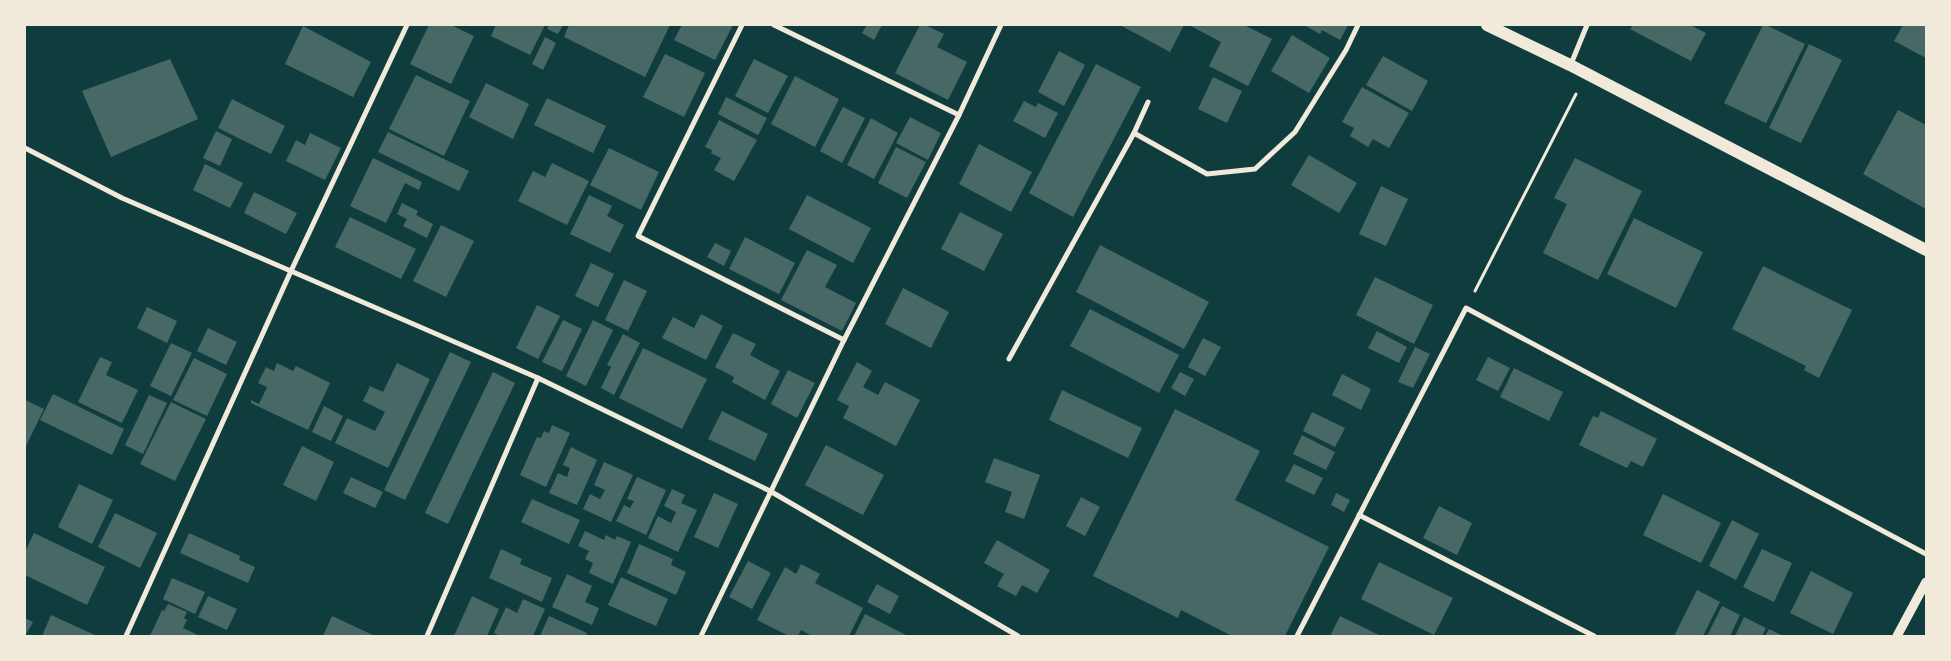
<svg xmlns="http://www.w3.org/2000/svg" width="1951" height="661" viewBox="0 0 1951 661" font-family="Merriweather,serif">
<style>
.building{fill:#486865}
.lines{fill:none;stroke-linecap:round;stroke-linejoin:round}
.path{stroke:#f1e9da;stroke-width:3}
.minor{stroke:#f1e9da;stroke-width:5}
.tertiary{stroke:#f1e9da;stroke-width:9}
.primary{stroke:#f1e9da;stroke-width:12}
</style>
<rect width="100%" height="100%" fill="#0f3d3e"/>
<g class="building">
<polygon points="429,25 451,25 474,36 451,84 410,64"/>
<polygon points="496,25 545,25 530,55 491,36"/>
<polygon points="549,25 563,25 558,34 547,29"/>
<polygon points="569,25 670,25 645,77 564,37"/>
<polygon points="682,25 733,25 715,60 674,40"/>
<polygon points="867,25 882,25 874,40 862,33"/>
<polygon points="920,25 925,25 944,34 937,47 967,62 948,100 895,73"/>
<polygon points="1120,25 1184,25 1170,52"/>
<polygon points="1189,25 1244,25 1272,39 1248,86 1209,66 1221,42"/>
<polygon points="1304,25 1348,25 1340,40 1322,30 1320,34"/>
<polygon points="1633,25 1690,25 1706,33 1691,61 1630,29"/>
<polygon points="1763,25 1766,25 1805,44 1766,123 1724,103"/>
<polygon points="1903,25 1926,25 1926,58 1894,41"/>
<polygon points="303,26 371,62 353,97 285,64"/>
<polygon points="1292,35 1330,58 1309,93 1271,71"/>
<polygon points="545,37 556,43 543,70 532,64"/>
<polygon points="1809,44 1842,60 1801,143 1769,128"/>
<polygon points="1059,51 1085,65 1064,106 1038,92"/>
<polygon points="665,54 705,73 684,117 643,97"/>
<polygon points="1383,56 1428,81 1412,111 1366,85"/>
<polygon points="170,59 198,119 111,157 82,91"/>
<polygon points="754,59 788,76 768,113 735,96"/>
<polygon points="1096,64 1141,87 1073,217 1029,193"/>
<polygon points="416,75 470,101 444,156 389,129"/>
<polygon points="795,76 839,99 815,147 771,124"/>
<polygon points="1213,77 1242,91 1227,123 1198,109"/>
<polygon points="486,83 529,104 513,139 469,117"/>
<polygon points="1362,87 1409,113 1389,148 1373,139 1368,147 1350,136 1354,128 1342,122"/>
<polygon points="726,97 767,118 758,135 718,114"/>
<polygon points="547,98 606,126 593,153 534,125"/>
<polygon points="232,99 285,126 271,154 218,128"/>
<polygon points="1024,101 1036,107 1038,103 1058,113 1045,138 1013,121"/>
<polygon points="843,107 865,118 842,163 820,151"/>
<polygon points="1898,110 1926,125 1926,209 1863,174"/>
<polygon points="910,117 941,133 928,160 896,143"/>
<polygon points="871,118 898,133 874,179 847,165"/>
<polygon points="719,120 757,140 734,181 714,170 721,158 711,153 712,150 705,147"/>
<polygon points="216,131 232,139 220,166 203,158"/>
<polygon points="388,132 469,171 459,191 378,152"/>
<polygon points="310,133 341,148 325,180 286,161 296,140 305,145"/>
<polygon points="979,144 1032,172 1011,212 959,184"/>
<polygon points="896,147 926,162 907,198 878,183"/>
<polygon points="609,148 659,172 641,210 590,185"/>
<polygon points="1309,155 1357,183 1339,213 1291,185"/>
<polygon points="373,158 422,182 419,190 405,183 386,223 350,206"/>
<polygon points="1575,158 1642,191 1598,280 1543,253 1567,204 1554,198"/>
<polygon points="552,163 589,181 567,225 518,201 533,171 545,177"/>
<polygon points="205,164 243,183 230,208 193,190"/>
<polygon points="1381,186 1408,199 1386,246 1359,234"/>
<polygon points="254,192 297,213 286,234 244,213"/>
<polygon points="589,195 612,206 607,216 624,225 610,253 570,234"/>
<polygon points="807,195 871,228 853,263 789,229"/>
<polygon points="402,203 418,211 416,215 433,224 427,238 403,226 407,219 397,214"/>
<polygon points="960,212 1003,234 984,271 941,249"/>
<polygon points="350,217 416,249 401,279 335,247"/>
<polygon points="1634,218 1703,252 1676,308 1607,274"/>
<polygon points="441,225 474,241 446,297 413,281"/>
<polygon points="745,237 795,263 779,294 729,269"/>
<polygon points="715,243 731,251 724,266 707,257"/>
<polygon points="1100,245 1209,302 1184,349 1076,292"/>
<polygon points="807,250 837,265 825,287 856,303 842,331 781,300"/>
<polygon points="591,263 614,274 598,307 575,296"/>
<polygon points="1763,266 1852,310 1819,378 1804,370 1806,366 1732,329"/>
<polygon points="1375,277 1433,305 1414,344 1356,315"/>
<polygon points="624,280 647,291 628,331 605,320"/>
<polygon points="903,288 949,312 931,348 885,324"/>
<polygon points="537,305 560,316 538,359 516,348"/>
<polygon points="147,307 177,321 167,343 137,328"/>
<polygon points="1090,309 1179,355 1159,393 1070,346"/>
<polygon points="701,314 723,326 706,360 662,338 673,317 694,328"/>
<polygon points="563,320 582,329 562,371 542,362"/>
<polygon points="593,320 613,330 586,386 566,376"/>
<polygon points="208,328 237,342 226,365 197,351"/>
<polygon points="1377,331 1407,347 1399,363 1368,348"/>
<polygon points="733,333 756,344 750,355 780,371 765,400 732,382 734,377 715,367"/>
<polygon points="623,334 640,343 614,395 601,388 611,367 607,365"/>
<polygon points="1203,338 1221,347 1205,376 1188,367"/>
<polygon points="171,343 192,353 171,396 150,386"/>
<polygon points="1415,347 1430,354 1413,388 1398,382"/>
<polygon points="643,348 707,379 682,429 619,398"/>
<polygon points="450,352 471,362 405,500 384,490"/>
<polygon points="100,357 112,362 106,375 138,390 122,423 78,402"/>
<polygon points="1488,357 1510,368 1498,391 1476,380"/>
<polygon points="194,358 227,374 207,416 173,400"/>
<polygon points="857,362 872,371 863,387 878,395 885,382 920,400 896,446 843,418 849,406 837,400"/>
<polygon points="277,363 293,371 296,366 330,383 308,430 251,403 251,400 259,404 267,387 258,383 266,367 274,371"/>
<polygon points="397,363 430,379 388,468 335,443 347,418 375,431 385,412 363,401 370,386 383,392"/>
<polygon points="1514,368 1563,392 1549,421 1500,397"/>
<polygon points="788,370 815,383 797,418 771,404"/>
<polygon points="493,372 515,383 448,524 425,513"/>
<polygon points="1180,372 1194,379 1185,396 1171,388"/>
<polygon points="1342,374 1371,389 1361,410 1332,395"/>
<polygon points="1062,390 1142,428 1128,458 1049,420"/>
<polygon points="53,394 124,429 112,455 40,420"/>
<polygon points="149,395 167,403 143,454 125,445"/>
<polygon points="25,400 44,409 25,448"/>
<polygon points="171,402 206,419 175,481 140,464"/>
<polygon points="324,406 343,416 331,441 312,432"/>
<polygon points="1175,409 1260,451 1235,500 1329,547 1285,636 1232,636 1181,610 1178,618 1093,576"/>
<polygon points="722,411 768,434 755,461 708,439"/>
<polygon points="1601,411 1657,439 1643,467 1631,461 1627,468 1579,445 1593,416 1598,418"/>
<polygon points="1312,412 1345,428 1335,447 1303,431"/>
<polygon points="552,425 570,433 546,487 520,475 537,437 541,438 544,431 549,433"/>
<polygon points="1302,435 1335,452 1326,470 1293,454"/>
<polygon points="826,445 884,475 863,515 805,485"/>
<polygon points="302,446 334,462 316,501 283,485"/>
<polygon points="571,447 597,460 577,505 549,493 558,473 567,477 570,468 563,465"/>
<polygon points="994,458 1040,475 1024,519 1005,512 1012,492 985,482"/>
<polygon points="604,462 633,475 611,522 583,509 590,494 600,499 605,490 594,485"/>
<polygon points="1294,464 1323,478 1314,495 1285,481"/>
<polygon points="351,477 383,492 375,508 343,493"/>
<polygon points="637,477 666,490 646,535 616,521 624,505 630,508 634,501 627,499"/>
<polygon points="79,484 113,500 92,544 58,527"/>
<polygon points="672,489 685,495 681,503 697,510 678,552 648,538 658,516 671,523 676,512 664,506"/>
<polygon points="714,493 738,504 718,548 694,537"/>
<polygon points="1336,493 1350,500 1344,512 1331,505"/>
<polygon points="1663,494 1721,523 1701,563 1643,535"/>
<polygon points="1081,497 1100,507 1085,536 1066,526"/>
<polygon points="532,499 580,520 569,544 521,522"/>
<polygon points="1439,506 1472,523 1457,555 1423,538"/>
<polygon points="115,513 157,533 140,568 98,547"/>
<polygon points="1732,520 1759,534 1736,580 1709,566"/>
<polygon points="585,531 604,540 606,535 615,540 617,536 631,542 613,584 589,573 593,563 585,559 589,551 578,546"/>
<polygon points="34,533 105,567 87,605 25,575 25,552"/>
<polygon points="189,533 240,556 239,560 255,567 248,583 180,553"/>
<polygon points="997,540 1050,570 1037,593 1022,585 1016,596 997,586 1004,574 984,563"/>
<polygon points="639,544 673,559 671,565 686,572 676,595 627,573"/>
<polygon points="501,549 522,559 520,564 552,578 542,602 489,578"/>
<polygon points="1762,549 1792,563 1774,602 1743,587"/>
<polygon points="748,561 771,573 752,609 729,597"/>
<polygon points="1379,562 1453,598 1434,635 1361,599"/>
<polygon points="801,564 820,574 815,583 863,608 849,636 812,636 801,630 798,636 789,636 757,620 785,567 796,574"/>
<polygon points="1811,571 1853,593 1833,634 1790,613"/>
<polygon points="567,574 592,586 585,602 599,608 592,625 552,607"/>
<polygon points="621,577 668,599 656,626 608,605"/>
<polygon points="172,578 205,592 195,614 163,599"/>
<polygon points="877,584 899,596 890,614 867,602"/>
<polygon points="1697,590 1720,602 1703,636 1674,636"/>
<polygon points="208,596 237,609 227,630 198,617"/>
<polygon points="472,596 499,609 487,636 454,636"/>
<polygon points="523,599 545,609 533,636 500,636 494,633 506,607 517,613"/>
<polygon points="168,604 187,612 184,618 187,620 183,628 200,636 150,636 162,610 164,611"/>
<polygon points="1722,606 1740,615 1730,636 1707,636"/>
<polygon points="865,614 908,636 854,636"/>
<polygon points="51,615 97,636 42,636"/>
<polygon points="332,616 375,636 323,636"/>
<polygon points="549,616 587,633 586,636 540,636"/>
<polygon points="1340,616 1381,636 1330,636"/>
<polygon points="1744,617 1766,628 1762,636 1735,636"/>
<polygon points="25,618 33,622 25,636"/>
<polygon points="1769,629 1784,636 1765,636"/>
</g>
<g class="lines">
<polyline class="path" points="1475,291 1576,94"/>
<g class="minor">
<polyline points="742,25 638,236 844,340"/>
<polyline points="774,25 959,115"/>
<polyline points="1571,64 1587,25"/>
<polyline points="1134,133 1207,174 1255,169 1295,132 1346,50 1358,25"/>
<polyline points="25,148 122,198 538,378 770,491 1018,636"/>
<polyline points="1009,359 1134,133 1148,102"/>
<polyline points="1359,515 1594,636"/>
<polyline points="126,636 291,271 407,25"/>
<polyline points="427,636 538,378"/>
<polyline points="701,636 844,340 959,115 1001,25"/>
<polyline points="1297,636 1466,308 1926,554"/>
</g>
<polyline class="tertiary" points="1897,636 1926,582"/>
<polyline class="primary" points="1487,25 1570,65 1926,250"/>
</g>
<rect width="1951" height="661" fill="none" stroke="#f1e9da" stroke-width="52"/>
</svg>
